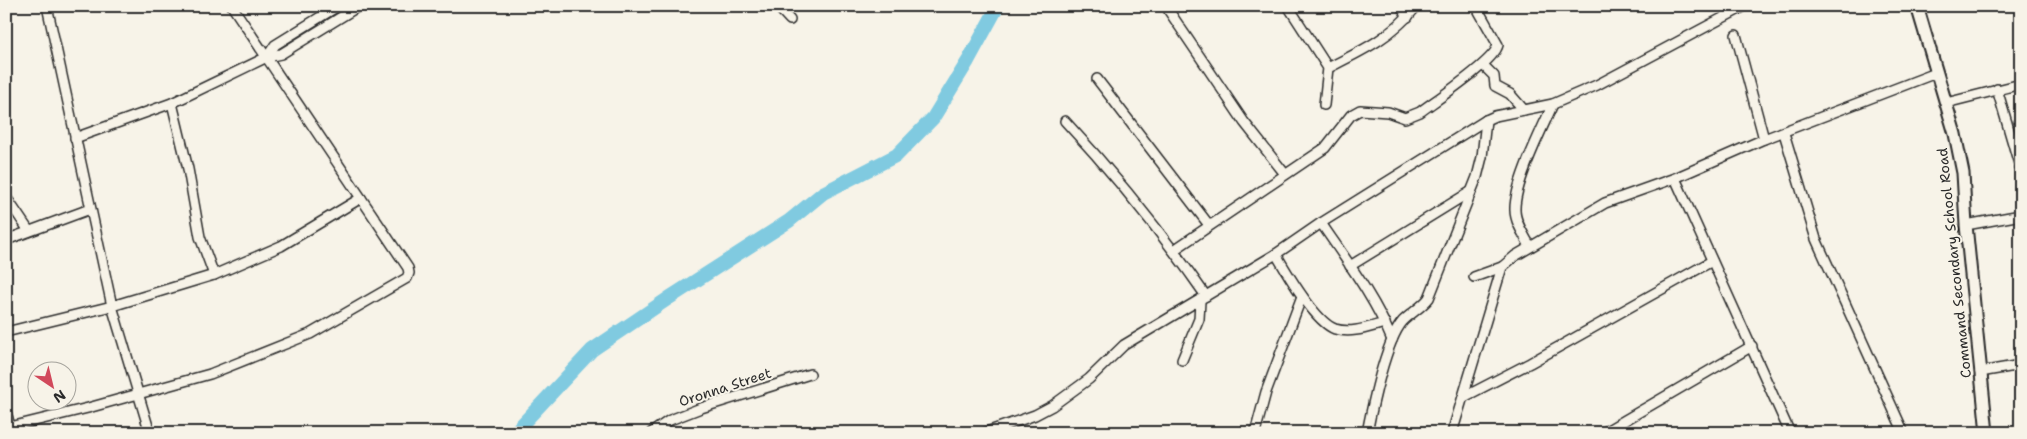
<svg xmlns="http://www.w3.org/2000/svg" width="2027" height="439" viewBox="0 0 2027 439" font-family="'Shantell Sans',sans-serif">
<style>
.lines{fill:none;stroke-linecap:round;stroke-linejoin:round}
.river{stroke:#80cae0;stroke-width:14}
.minor-casing{stroke:#2b2b2b;stroke-width:12}
.major-casing{stroke:#2b2b2b;stroke-width:15}
.minor{stroke:#f7f3e8;stroke-width:9}
.major{stroke:#f7f3e8;stroke-width:11}
.labels{text-anchor:middle;dominant-baseline:central;stroke-width:4;stroke-linejoin:round;paint-order:stroke}
.street-label{font-size:14px;fill:#2b2b2b;stroke:#f7f3e8}
</style>
<rect width="100%" height="100%" fill="#f7f3e8"/>
<filter id="ink" filterUnits="userSpaceOnUse"><feTurbulence type="fractalNoise" baseFrequency=".02" numOctaves="2"/><feDisplacementMap in="SourceGraphic" scale="10" xChannelSelector="R" yChannelSelector="G"/><feConvolveMatrix kernelMatrix="1 2 1 2 8 2 1 2 1" color-interpolation-filters="sRGB"/></filter>
<g filter="url(#ink)">
<g class="lines">
<polyline class="river" points="514,433 592,350 669,298 789,221 823,193 897,155 933,118 968,61 998,6"/>
<defs>
<g id="minor">
<polyline points="47,6 112,306 150,433"/>
<polyline points="777,6 790,20"/>
<polyline points="1288,6 1328,68 1324,105"/>
<polyline points="1401,6 1408,17"/>
<polyline points="1169,11 1244,122 1285,174"/>
<polyline points="1736,35 1764,139"/>
<polyline points="267,57 275,45 338,6"/>
<polyline points="1483,65 1494,76 1495,86 1510,94 1524,110"/>
<path d="M1328,68C1364,50 1390,38 1417,6"/>
<polyline points="1097,79 1209,225"/>
<polyline points="1997,89 2021,171"/>
<polyline points="172,103 188,169 200,237 214,275"/>
<polyline points="1946,103 2021,84"/>
<path d="M1065,121C1116,176 1163,234 1206,296"/>
<polyline points="1784,133 1816,239 1904,433"/>
<polyline points="75,138 172,103 267,57 281,54 359,6"/>
<polyline points="1675,178 1790,433"/>
<polyline points="6,197 29,231"/>
<path d="M1321,223C1346,260 1375,298 1392,340"/>
<polyline points="1966,225 2021,215"/>
<polyline points="6,240 90,209"/>
<path d="M1530,246C1524,235 1515,222 1515,210C1514,184 1542,129 1553,104"/>
<path d="M1174,250L1325,148L1351,115L1360,110L1388,112L1405,118L1420,112C1436,100 1495,61 1498,45L1476,6"/>
<path d="M1276,254C1287,273 1315,322 1335,329C1352,334 1369,327 1385,323"/>
<polyline points="1350,266 1470,192"/>
<polyline points="1474,277 1502,267"/>
<polyline points="6,332 112,306 214,275 281,246 361,198"/>
<polyline points="1182,360 1199,319 1200,301"/>
<polyline points="1980,372 2021,365"/>
<polyline points="1464,397 1530,363 1712,261"/>
<polyline points="6,412 12,433"/>
<polyline points="6,428 88,408 210,374 310,334 407,278 409,273 408,268 232,6"/>
<polyline points="651,433 670,420 701,408 810,374"/>
<polyline points="984,433 1035,415 1052,406 1089,379 1124,345 1276,254 1321,223 1486,120 1495,116 1553,104 1597,85 1745,6"/>
<polyline points="1255,433 1266,392 1302,296"/>
<path d="M1367,433C1372,407 1386,340 1403,321C1411,313 1422,307 1429,298L1477,177L1482,157L1486,120"/>
<polyline points="1452,433 1502,267 1515,256 1605,203 1675,178 1764,139 1936,73"/>
<polyline points="1603,433 1752,346"/>
</g>
<polyline id="major" points="1917,6 1955,134 1963,173 1966,225 1987,433"/>
</defs>
<use href="#minor" class="minor-casing"/>
<use href="#major" class="major-casing"/>
<use href="#minor" class="minor"/>
<use href="#major" class="major"/>
</g>
</g>
<g class="labels">
<g class="street-label">
<text transform="translate(1954 263) rotate(-96)">Command Secondary School Road</text>
<text transform="translate(725 387) rotate(-18)">Oronna Street</text>
</g>
</g>
<rect width="2027" height="439" fill="none" stroke="#f7f3e8" stroke-width="25"/>
<rect x="12" y="12" width="2002" height="414" fill="none" stroke="#2b2b2b" stroke-width="2" filter="url(#ink)"/>
<g transform="translate(52 386) rotate(145)"><circle r="24" fill="#f7f3e8" stroke="#a5a39c"/>
<path d="M0-4L9 19L0 12L-9 19Z" fill="#d1495b"/>
<text y="-8" font-size="14" font-weight="bold" text-anchor="middle" fill="#2b2b2b">N</text>
</g>
</svg>
